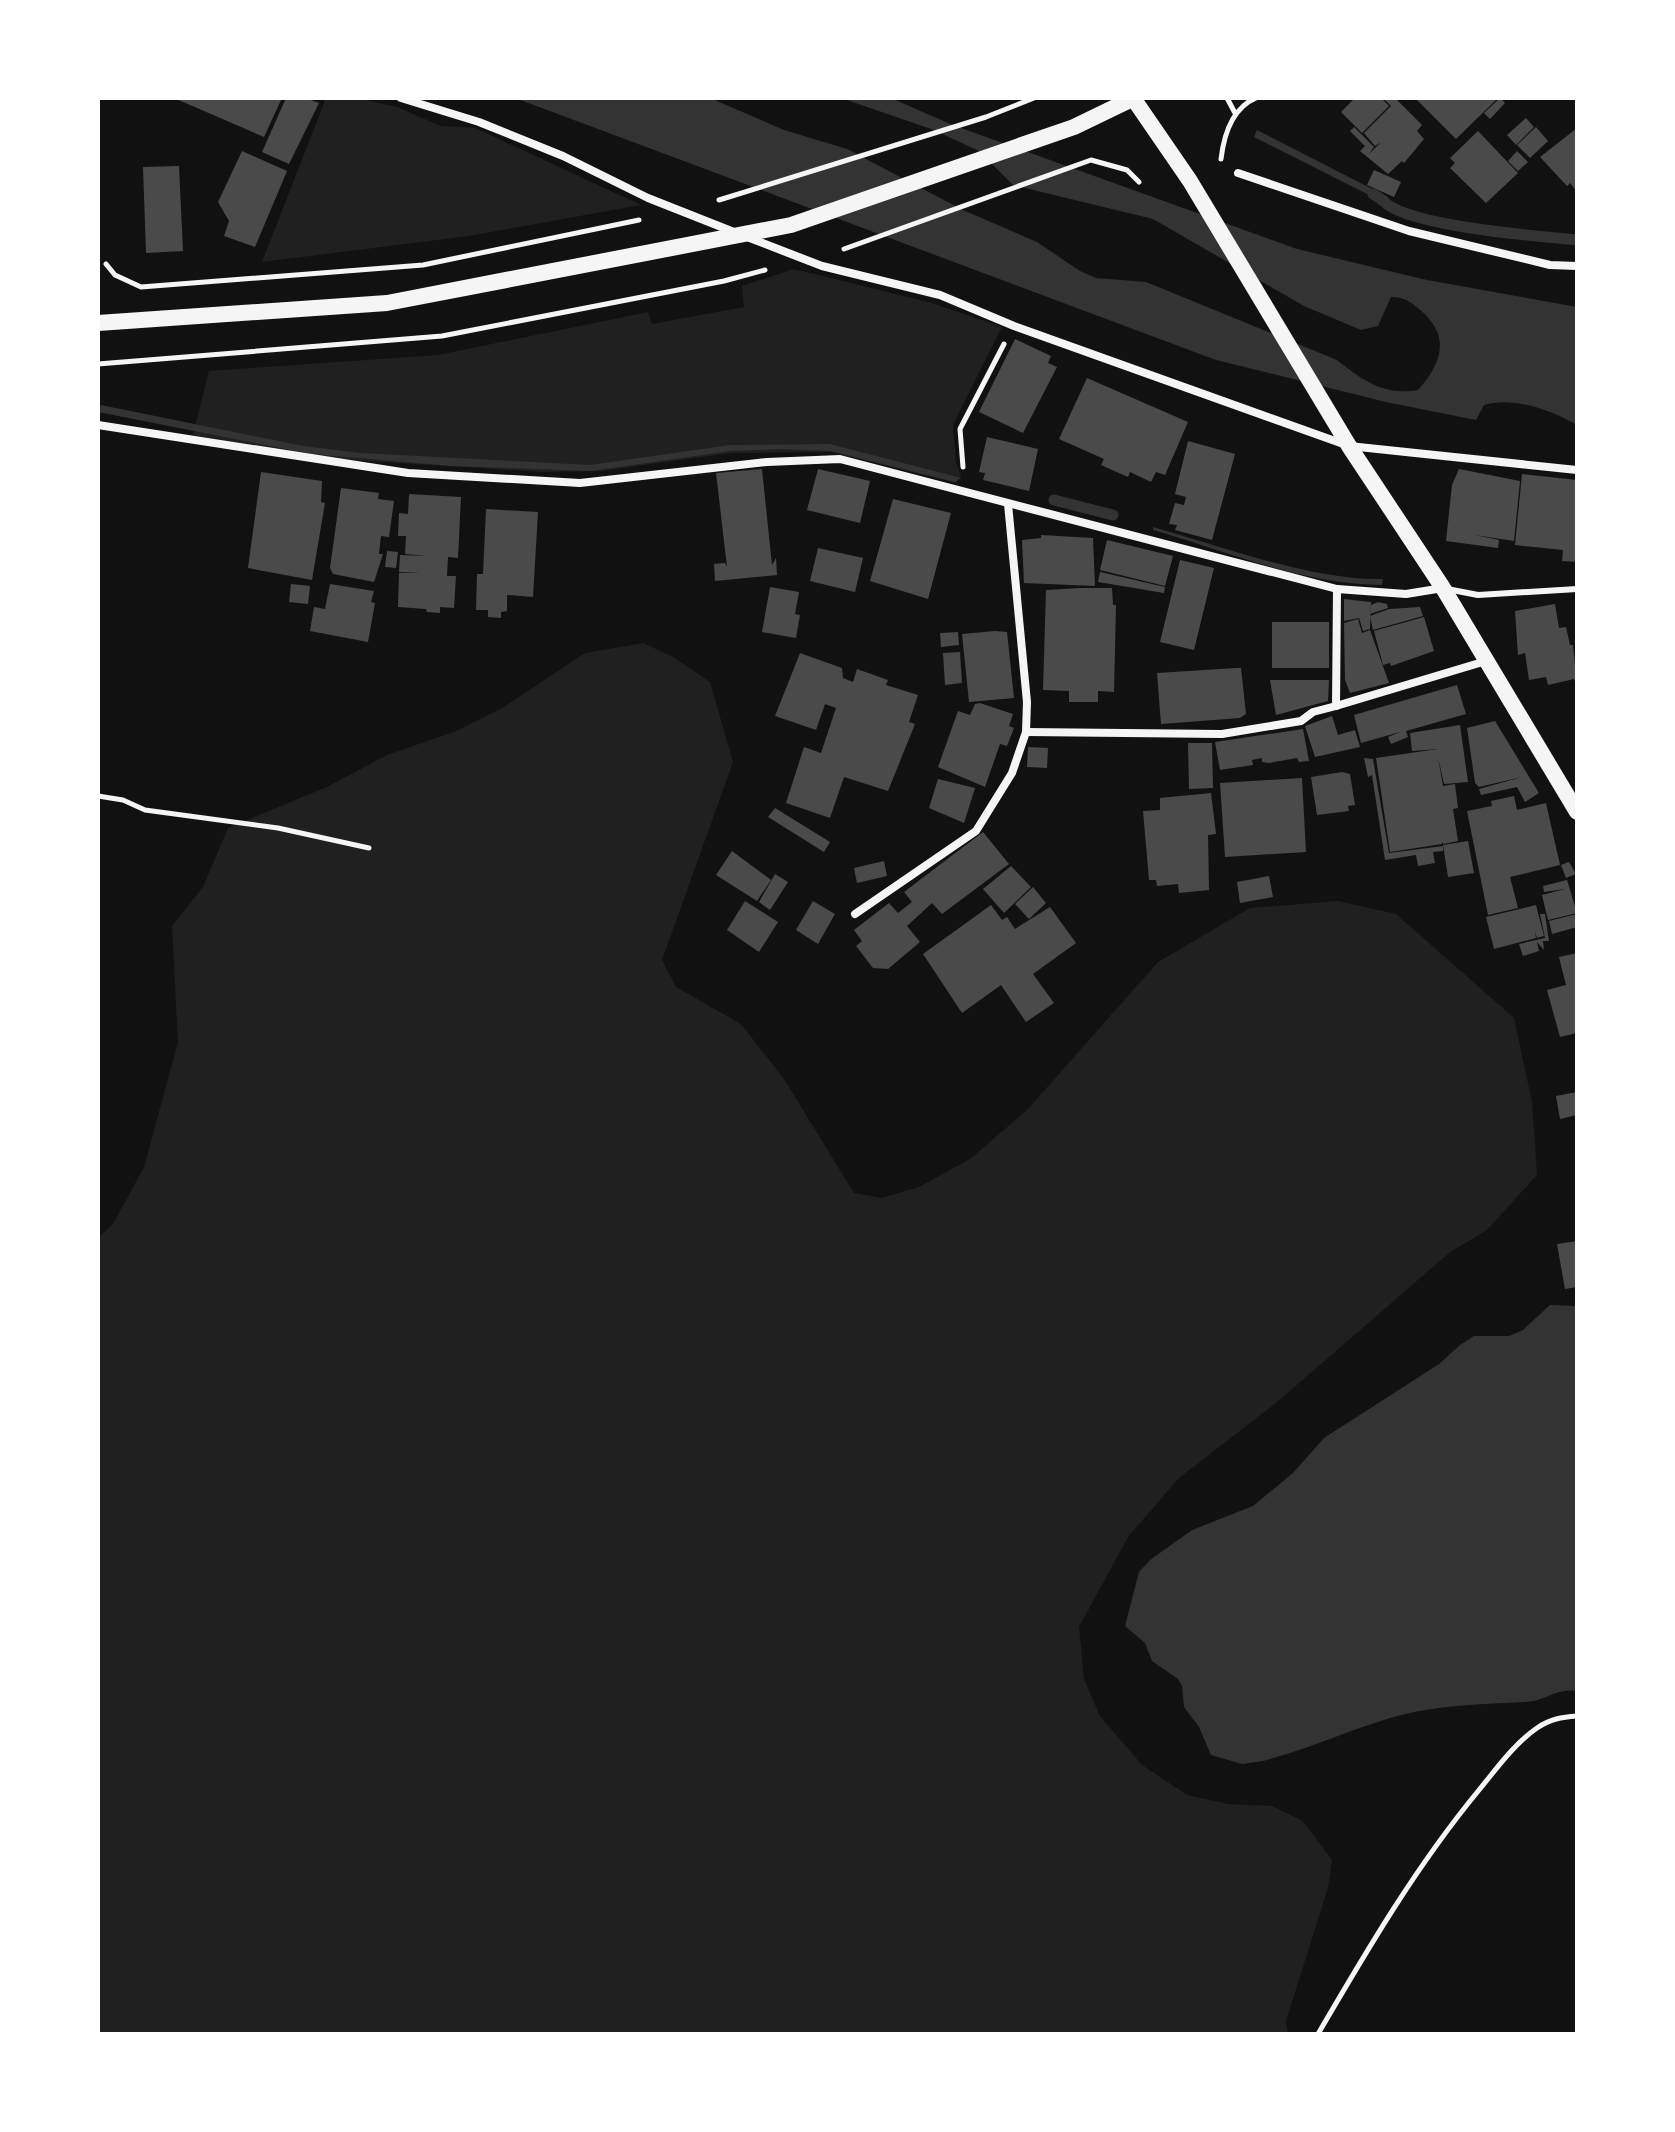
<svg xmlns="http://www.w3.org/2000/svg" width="1675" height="2132" viewBox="0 0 1675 2132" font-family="Quicksand,sans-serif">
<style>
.green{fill:#202020}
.water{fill:#333}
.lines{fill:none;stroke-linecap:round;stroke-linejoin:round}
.stream{stroke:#333;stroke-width:11}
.building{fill:#4a4a4a}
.path{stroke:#f5f5f5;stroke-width:5}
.service{stroke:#f5f5f5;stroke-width:6}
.minor{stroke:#f5f5f5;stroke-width:8}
.secondary{stroke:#f5f5f5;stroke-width:16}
</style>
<rect width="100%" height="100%" fill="#111"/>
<g class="green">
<polygon points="326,98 356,98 397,107 441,126 475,128 641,205 469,236 262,262"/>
<polygon points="794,269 932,303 1002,327 953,425 956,463 961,476 956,483 831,452 731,453 601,471 542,472 304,457 193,435 209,371 438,355 648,312 652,324 744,307 742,286"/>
<polygon points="643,643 673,657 710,682 733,762 662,960 676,987 741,1024 784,1079 854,1193 882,1198 919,1187 970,1159 1027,1110 1158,962 1250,908 1338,901 1396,914 1514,1018 1532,1102 1537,1175 1487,1230 1449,1253 1276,1403 1179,1478 1128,1537 1079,1627 1084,1679 1100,1716 1142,1765 1187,1795 1228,1804 1272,1806 1303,1821 1332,1860 1328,1888 1286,2021 1288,2034 98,2034 98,1238 113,1224 144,1167 178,1042 172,926 203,887 228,828 327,787 387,755 456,731 504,707 585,653"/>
</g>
<g class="water">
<path d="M515,98H710L784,130L847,149L963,210L1037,242L1080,271L1096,278L1146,282L1337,360C1362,380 1384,396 1418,390C1444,361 1450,334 1419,309C1410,301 1403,297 1391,297L1378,326L1361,330L1304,306L1153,219L1013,185L979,151L934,130L841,98H891L950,124L1297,249L1427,280L1577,307V425C1551,410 1513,396 1484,405L1476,420L1386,402L1216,360Z"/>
<polygon points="1257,130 1388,197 1385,203 1254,137"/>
<polygon points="101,405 303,446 361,453 590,465 730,445 830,444 961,478 955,482 831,451 781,449 730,451 591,471 451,466 311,454 98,412"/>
<path d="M1153,527C1220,546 1314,581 1383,579L1382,585C1305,585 1226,551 1153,530Z"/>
<path d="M1550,1305L1577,1306V1691C1556,1688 1544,1702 1525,1702C1481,1704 1439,1705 1397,1716C1351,1729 1309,1749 1263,1761L1242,1764L1211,1755L1199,1727L1184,1707L1182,1686L1178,1679L1152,1661L1145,1643L1125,1626L1139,1572L1150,1560L1192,1530L1253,1506L1293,1473L1324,1438L1439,1364L1460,1345L1474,1336H1509L1523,1330Z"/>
</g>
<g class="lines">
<g class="stream">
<path d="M1373,194C1379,197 1383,201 1388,205C1420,227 1536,236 1577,240"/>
<polyline points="1054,500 1113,515"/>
</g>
</g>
<g class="building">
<polygon points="174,98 282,98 264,137"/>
<polygon points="286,98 305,98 319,103 289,164 262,152"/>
<polygon points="1355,98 1381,98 1389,106 1362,133 1341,112"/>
<polygon points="1383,98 1395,98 1422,125 1417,131 1424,139 1404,163 1402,161 1388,174 1360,151 1365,146 1350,131 1354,127 1374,147 1368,155 1381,142 1375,146 1364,133 1391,106"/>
<polygon points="1415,98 1498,98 1456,139"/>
<polygon points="1500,98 1505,103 1490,119 1484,113"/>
<polygon points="1526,118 1534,127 1516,145 1507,135"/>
<polygon points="1536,127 1548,141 1530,158 1517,145"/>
<polygon points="1577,128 1577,192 1570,183 1567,186 1540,157"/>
<polygon points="1478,131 1518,173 1486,203 1450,168 1455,163 1450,158"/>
<polygon points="242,151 287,171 255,247 224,236 229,221 218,202"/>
<polygon points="1517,151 1528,162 1518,171 1508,161"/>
<polygon points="179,166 183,251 146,253 143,167"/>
<polygon points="1374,170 1401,182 1394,197 1367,185"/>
<polygon points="1015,339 1051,356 1048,363 1057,367 1023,433 979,412"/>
<polygon points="1087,378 1188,422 1165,475 1156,472 1151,482 1130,472 1128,477 1101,465 1104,459 1059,439"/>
<polygon points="987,437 1038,449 1029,491 983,480 985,473 979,472"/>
<polygon points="1188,441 1235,454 1212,540 1175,530 1177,525 1169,524 1175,503 1184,505 1186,497 1175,494"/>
<polygon points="762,469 772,565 776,558 777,575 715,581 714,564 725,563 727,567 716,473"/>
<polygon points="818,469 870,481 860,523 807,510"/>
<polygon points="1459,469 1520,481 1514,541 1475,535 1499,540 1498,548 1446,541 1452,485"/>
<polygon points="261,472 322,481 321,502 325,503 312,580 248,568"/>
<polygon points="1522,474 1577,480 1577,562 1562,561 1563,550 1515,545"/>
<polygon points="341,488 379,493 378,499 394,501 389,537 381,536 379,554 383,554 374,582 333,574 330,568"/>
<polygon points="409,494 461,497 458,558 448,557 447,576 456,576 454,608 440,607 440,613 427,612 426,609 398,607 399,573 420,573 399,572 400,555 427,556 405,554 406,536 398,536 399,513 408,514"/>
<polygon points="893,499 951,513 928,599 870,581"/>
<polygon points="486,509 538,512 533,597 507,595 507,611 501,612 501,618 488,617 488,610 476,610 477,574 483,574"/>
<polygon points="1041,535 1093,538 1095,586 1024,583 1022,540 1041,538"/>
<polygon points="1107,540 1173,556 1165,586 1100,570"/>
<polygon points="818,548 863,558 855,592 810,581"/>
<polygon points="387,551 398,552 396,568 385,567"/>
<polygon points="1180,560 1214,568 1194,650 1160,642"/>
<polygon points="1100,572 1165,587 1164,593 1098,582"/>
<polygon points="291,584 310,586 308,604 289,602"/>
<polygon points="330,584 374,591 371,602 375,603 368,642 310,631 314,607 325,609"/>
<polygon points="770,587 799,592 795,614 800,615 796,638 762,632"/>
<polygon points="1081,588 1112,588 1113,605 1116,605 1114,692 1098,691 1098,702 1069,702 1069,691 1043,690 1046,590"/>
<polygon points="1344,599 1371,602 1370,629 1363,631 1359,618 1344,621"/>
<polygon points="1378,602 1387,604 1388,608 1370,614 1371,605"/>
<polygon points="1555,604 1559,628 1566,627 1570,645 1573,645 1577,685 1574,679 1548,685 1546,677 1529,680 1525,653 1518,655 1515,611"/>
<polygon points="1420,607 1423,616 1373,630 1370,616 1389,609"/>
<polygon points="1424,617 1434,651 1391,666 1390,663 1383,665 1374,631"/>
<polygon points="1358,619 1362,633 1370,630 1389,683 1350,693 1345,680 1344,623"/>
<rect x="1272" y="622" width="57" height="46"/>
<polygon points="995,631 1007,632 1014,698 969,702 962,634"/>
<polygon points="958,632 959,645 941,647 940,633"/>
<polygon points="960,652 962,683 945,685 943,653"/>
<polygon points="800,653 842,668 843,678 853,682 857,669 888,680 886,685 918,695 909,722 915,724 888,791 844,777 830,818 786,803 804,747 821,753 836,708 825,704 816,730 775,716"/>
<polygon points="1236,668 1241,668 1246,714 1240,718 1161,724 1157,673"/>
<polygon points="1270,680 1329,680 1328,701 1276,715"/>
<polygon points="1457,685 1466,714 1406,731 1408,737 1391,744 1388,737 1400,732 1361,743 1354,715"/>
<polygon points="980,703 1013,714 1009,726 1014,728 1007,746 1000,744 985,787 938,767 958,711 970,715 975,704"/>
<polygon points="1332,716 1338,735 1355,730 1360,747 1315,757 1305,726"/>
<polygon points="1495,721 1539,793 1525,802 1517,787 1481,795 1479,789 1522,777 1479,787 1475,783 1467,728"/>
<polygon points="1460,725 1468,782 1444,784 1438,757 1443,786 1455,784 1458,808 1453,809 1458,841 1443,844 1442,841 1442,844 1390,852 1376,758 1438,749 1412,751 1410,733"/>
<polygon points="1303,729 1309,761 1299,762 1297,758 1269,763 1262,762 1262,758 1252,760 1253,765 1220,770 1215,742"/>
<polygon points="1188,743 1212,743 1213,788 1189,789"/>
<polygon points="1028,747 1048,748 1047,768 1027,767"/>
<polygon points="1364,758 1373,759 1389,853 1443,846 1443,851 1433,852 1435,863 1418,866 1416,855 1385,860 1372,775 1368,777"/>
<polygon points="1342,772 1350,774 1355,805 1348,806 1349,811 1317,815 1311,777"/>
<polygon points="1302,778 1306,852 1225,857 1220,783"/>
<polygon points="938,779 975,788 964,823 929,808"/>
<polygon points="1211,793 1216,834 1208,835 1209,890 1179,893 1178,884 1157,886 1156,880 1149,880 1143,811 1160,810 1160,798"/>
<polygon points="1514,796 1517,810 1546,803 1560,865 1510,877 1518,908 1488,915 1467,811 1492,806 1491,801"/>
<polygon points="775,808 830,842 824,852 768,817"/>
<polygon points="983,832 1009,864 942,914 932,903 907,926 920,942 888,969 873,968 856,946 862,941 854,930 889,903 898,913 912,902 904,892"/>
<polygon points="1468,841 1474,873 1448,877 1443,845"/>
<polygon points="732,851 771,880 757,901 716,875"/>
<polygon points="884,861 887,876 857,883 854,868"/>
<polygon points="1569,862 1576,874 1566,878 1561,865"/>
<polygon points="1011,866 1031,887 1004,913 983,889"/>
<polygon points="775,874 788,882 770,910 759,902"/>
<polygon points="1269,876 1273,897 1240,903 1237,882"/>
<polygon points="1567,880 1577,913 1548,920 1542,895 1565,889 1544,892 1543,886"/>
<polygon points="1033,887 1046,903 1029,919 1015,904"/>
<polygon points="745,901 778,922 759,952 727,930"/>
<polygon points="813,901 835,914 818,944 796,930"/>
<polygon points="991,905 1002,920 1007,917 1015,929 1050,907 1076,943 1033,974 1054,1003 1026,1022 1001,985 962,1013 923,954"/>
<polygon points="1536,905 1544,936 1537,938 1535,932 1536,938 1494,949 1486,917"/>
<polygon points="1540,914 1545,914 1549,941 1543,941 1544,950 1537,942 1539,951 1523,956 1519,944 1545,938"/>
<polygon points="1577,914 1577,927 1552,934 1549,921"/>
<polygon points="1577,953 1577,1033 1560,1037 1547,990 1566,985 1559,957"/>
<polygon points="1577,1092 1577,1115 1560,1119 1556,1096"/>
<polygon points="1577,1241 1577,1287 1565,1289 1557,1244"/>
</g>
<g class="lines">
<g class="path">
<polyline points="1227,98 1235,113"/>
<path d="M1221,159C1224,134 1232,108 1256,98"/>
<polyline points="719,200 986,117 1034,98"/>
<polyline points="844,249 1091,160 1127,170 1139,182"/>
<polyline points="106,264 115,275 141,287 423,265 639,220"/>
<polyline points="98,364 442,336 724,281 765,270"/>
<polyline points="963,467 960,429 1004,344"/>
<polyline points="98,796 123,800 145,810 278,828 369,848"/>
<path d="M1318,2034C1367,1950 1417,1865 1479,1790C1497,1768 1514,1744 1537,1728C1550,1719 1562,1717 1577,1716"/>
</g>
<polyline class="service" points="1447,589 1478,595 1577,589"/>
<g class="minor">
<polyline points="401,98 479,122 563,156 648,198 734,232"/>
<polyline points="1238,173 1409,231 1550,265 1577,266"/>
<polyline points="747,237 822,266 940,295 1014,326 1349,446 1577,470"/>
<polyline points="98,425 408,473 580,483 767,462 840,459 1337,589 1406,594 1443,588"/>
<polyline points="1337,589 1336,706 1486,661"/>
<polyline points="1026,732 1222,734 1301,721 1313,712 1336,706"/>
<polyline points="855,914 976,831 1012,773 1026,732 1027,702 1008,504"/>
</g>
<g class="secondary">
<polyline points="1133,98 1190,181 1349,446 1443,588 1577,812"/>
<polyline points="98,323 387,303 791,225 1074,127 1134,98"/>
</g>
</g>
<rect width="1675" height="2132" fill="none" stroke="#ffffff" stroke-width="200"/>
</svg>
